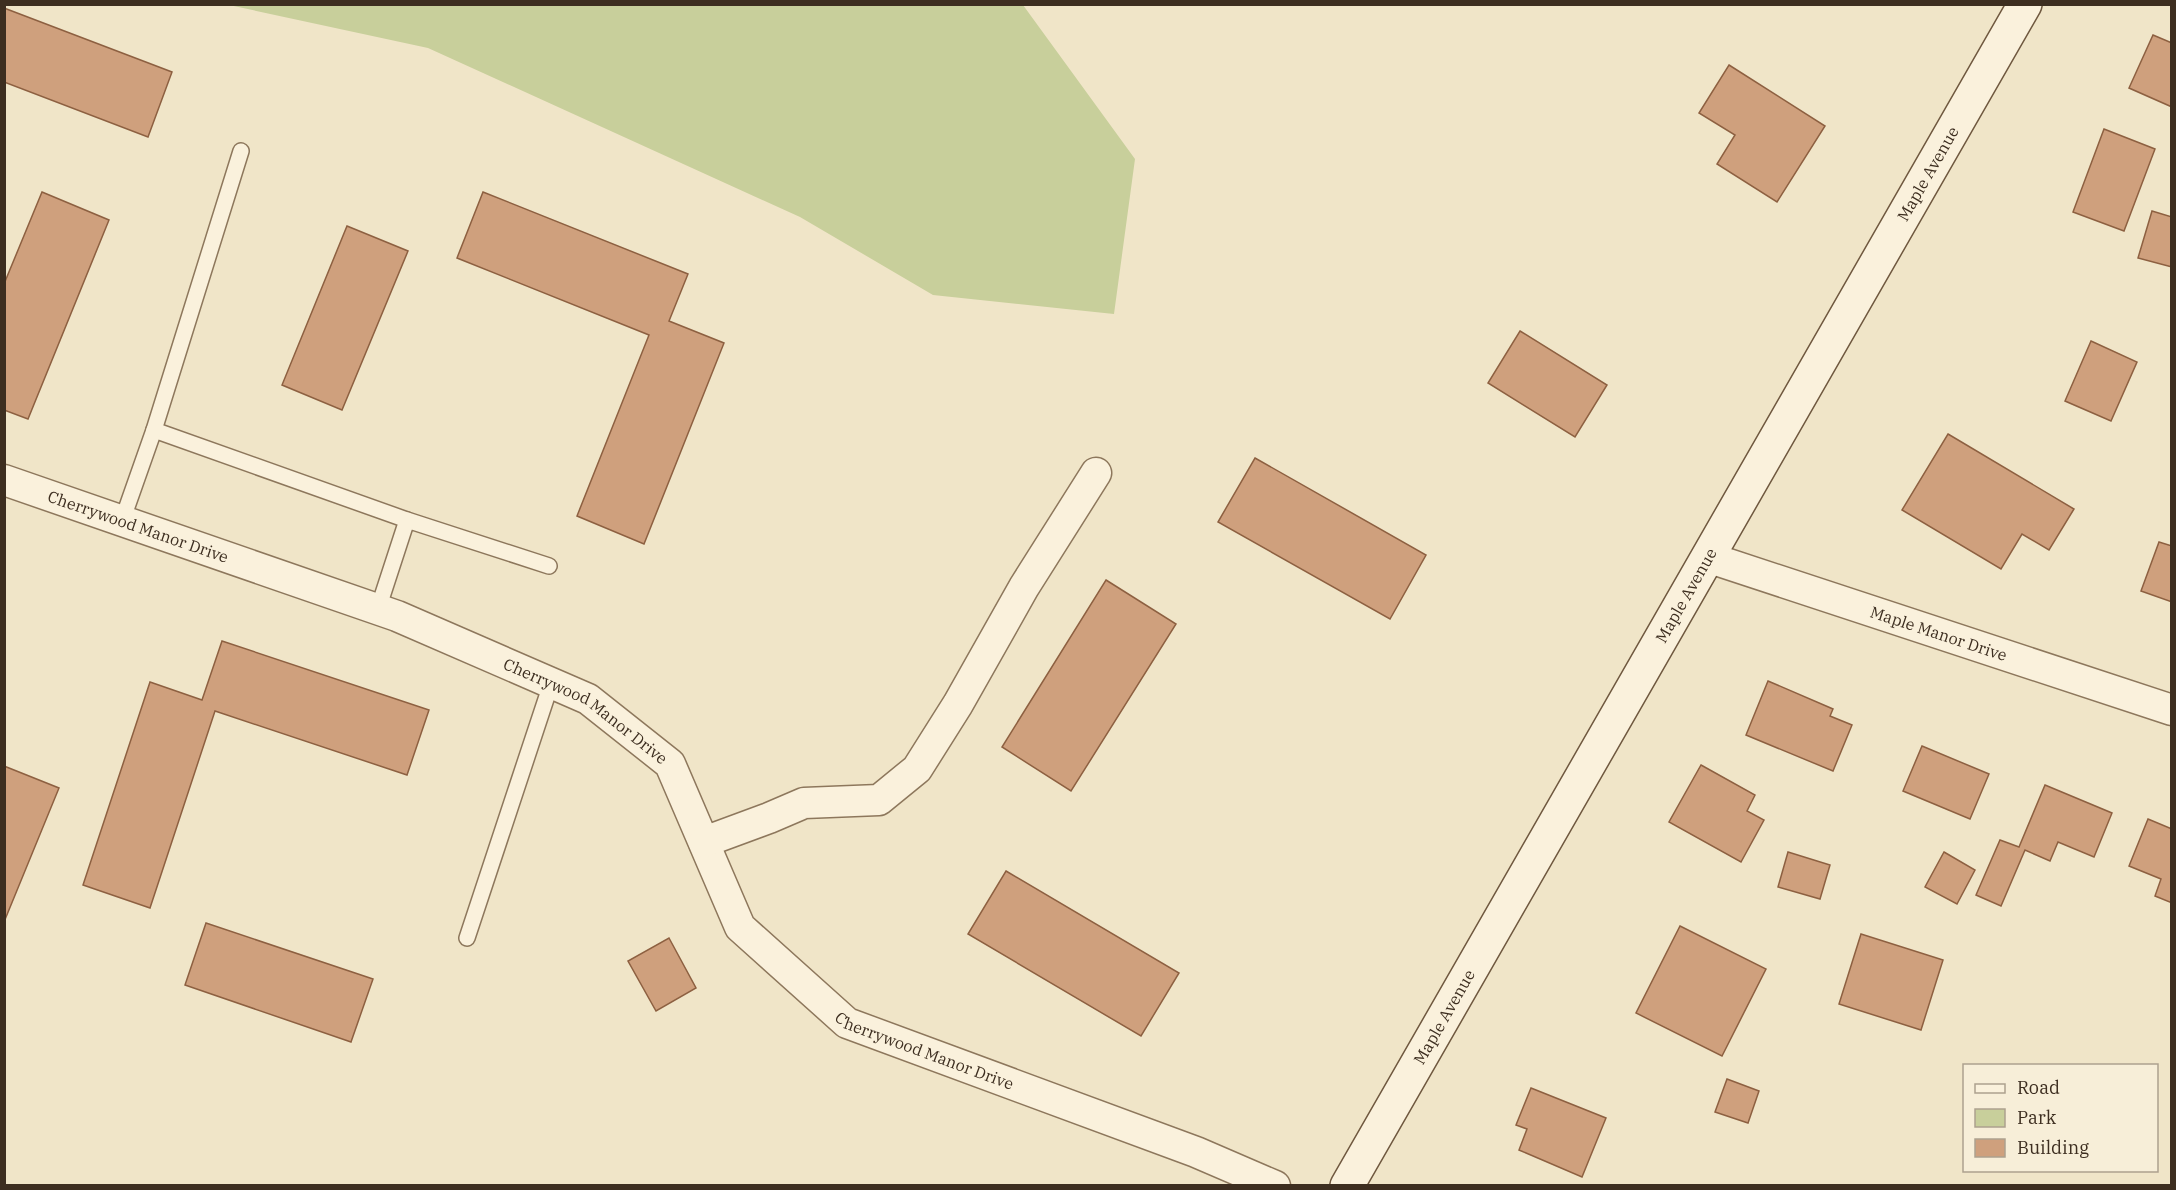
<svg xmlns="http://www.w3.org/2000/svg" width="2176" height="1190" viewBox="0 0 2176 1190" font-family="'IBM Plex Serif',serif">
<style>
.green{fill:#c8cf9b}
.building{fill:#cfa07d;stroke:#8d6041;stroke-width:1.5}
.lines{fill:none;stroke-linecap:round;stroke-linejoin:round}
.service-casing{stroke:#8d775c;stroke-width:18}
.minor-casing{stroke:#8d775c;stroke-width:33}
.secondary-casing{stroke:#6f583f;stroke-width:36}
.service{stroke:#faf1dc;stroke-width:15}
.minor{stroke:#faf1dc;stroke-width:30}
.secondary{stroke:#faf1dc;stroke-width:33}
.labels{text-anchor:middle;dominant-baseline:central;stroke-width:5;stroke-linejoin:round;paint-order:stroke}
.street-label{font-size:16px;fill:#3d2e20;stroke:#f7eed8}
</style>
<rect width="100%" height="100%" fill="#f0e5c8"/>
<polygon class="green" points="229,5 1023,5 1135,159 1114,314 933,295 800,217 428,48"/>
<g class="building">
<polygon points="4,8 172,72 148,137 4,82"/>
<polygon points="2153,35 2172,43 2172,107 2129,88"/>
<polygon points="1729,65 1825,126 1777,202 1717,164 1735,135 1699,113"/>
<polygon points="2104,129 2155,149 2124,231 2073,212"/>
<polygon points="42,192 109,220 28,419 4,410 4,284"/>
<polygon points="483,192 688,274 669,321 724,343 644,544 577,516 649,335 457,258"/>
<polygon points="2152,211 2172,217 2172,267 2138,258"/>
<polygon points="347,226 408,251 342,410 282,385"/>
<polygon points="1520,331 1607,385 1575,437 1488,383"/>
<polygon points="2091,341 2137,362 2111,421 2065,401"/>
<polygon points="1948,434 2074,509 2049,550 2022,534 2001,569 1902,510"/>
<polygon points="1255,458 1426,555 1390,619 1218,522"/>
<polygon points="2159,542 2172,546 2172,602 2141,591"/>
<polygon points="1106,580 1176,624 1071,791 1002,747"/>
<polygon points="222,641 429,710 407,775 215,711 150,908 83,885 150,682 202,700"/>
<polygon points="1768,681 1833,709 1830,716 1852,725 1833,771 1746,735"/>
<polygon points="1922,746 1989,774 1970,819 1903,791"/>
<polygon points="1701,765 1755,795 1747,811 1764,820 1741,862 1669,822"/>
<polygon points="4,766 59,788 4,922"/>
<polygon points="2045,785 2112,813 2094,857 2058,842 2050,861 2025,850 2001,906 1976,895 2000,840 2019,847"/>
<polygon points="2148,819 2172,829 2172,903 2155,896 2161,879 2129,866"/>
<polygon points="1788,852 1830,865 1820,899 1778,887"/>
<polygon points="1944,852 1975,870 1957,904 1925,887"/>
<polygon points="1006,871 1179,973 1141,1036 968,934"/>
<polygon points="206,923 373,979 351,1042 185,985"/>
<polygon points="1680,926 1766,969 1722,1056 1636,1013"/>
<polygon points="1861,934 1943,960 1921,1030 1839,1004"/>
<polygon points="669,938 696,988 656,1011 628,961"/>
<polygon points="1727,1079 1759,1091 1748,1123 1715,1112"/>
<polygon points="1531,1088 1606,1118 1582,1177 1519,1150 1527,1129 1516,1125"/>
</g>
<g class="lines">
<defs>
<g id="service">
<polyline points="241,151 154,430 407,520"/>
<polyline points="122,521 154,430"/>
<polyline points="378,609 407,520 549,566"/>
<polyline points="467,938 551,684"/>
</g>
<g id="minor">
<path id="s1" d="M4,480L397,616L588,699L670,764L740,927L847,1023L1196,1152L1275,1186"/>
<path id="s2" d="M1707,557L2172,710"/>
<polyline points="704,842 769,818 804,803 879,800 917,769 958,704 1024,587 1096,473"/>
</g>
<g id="secondary">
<path id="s3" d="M1347,1186L2025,4"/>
</g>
</defs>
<use href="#service" class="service-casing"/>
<use href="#minor" class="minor-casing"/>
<use href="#secondary" class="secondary-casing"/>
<use href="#service" class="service"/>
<use href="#minor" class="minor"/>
<use href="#secondary" class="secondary"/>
</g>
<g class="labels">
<g class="street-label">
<text stroke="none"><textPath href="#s3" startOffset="1167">Maple Avenue</textPath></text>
<text stroke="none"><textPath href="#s1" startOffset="142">Cherrywood Manor Drive</textPath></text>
<text stroke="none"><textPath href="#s3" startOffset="681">Maple Avenue</textPath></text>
<text stroke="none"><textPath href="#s2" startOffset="244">Maple Manor Drive</textPath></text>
<text stroke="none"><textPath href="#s1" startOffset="628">Cherrywood Manor Drive</textPath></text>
<text stroke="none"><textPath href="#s3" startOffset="195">Maple Avenue</textPath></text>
<text stroke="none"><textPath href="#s1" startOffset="1132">Cherrywood Manor Drive</textPath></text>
</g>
</g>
<rect width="2176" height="1190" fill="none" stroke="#3d2e20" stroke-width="12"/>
<rect x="1963" y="1064" width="195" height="108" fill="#f7eed8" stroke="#ada18e" stroke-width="1.5"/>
<rect x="1975" y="1084" width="30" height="9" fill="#faf1dc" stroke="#ada18e" stroke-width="1.5"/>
<text x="2017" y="1094" font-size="18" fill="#3d2e20">Road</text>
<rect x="1975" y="1109" width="30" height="18" fill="#c8cf9b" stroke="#ada18e" stroke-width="1.5"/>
<text x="2017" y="1124" font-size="18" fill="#3d2e20">Park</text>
<rect x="1975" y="1139" width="30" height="18" fill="#cfa07d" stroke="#ada18e" stroke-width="1.5"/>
<text x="2017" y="1154" font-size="18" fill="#3d2e20">Building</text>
</svg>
